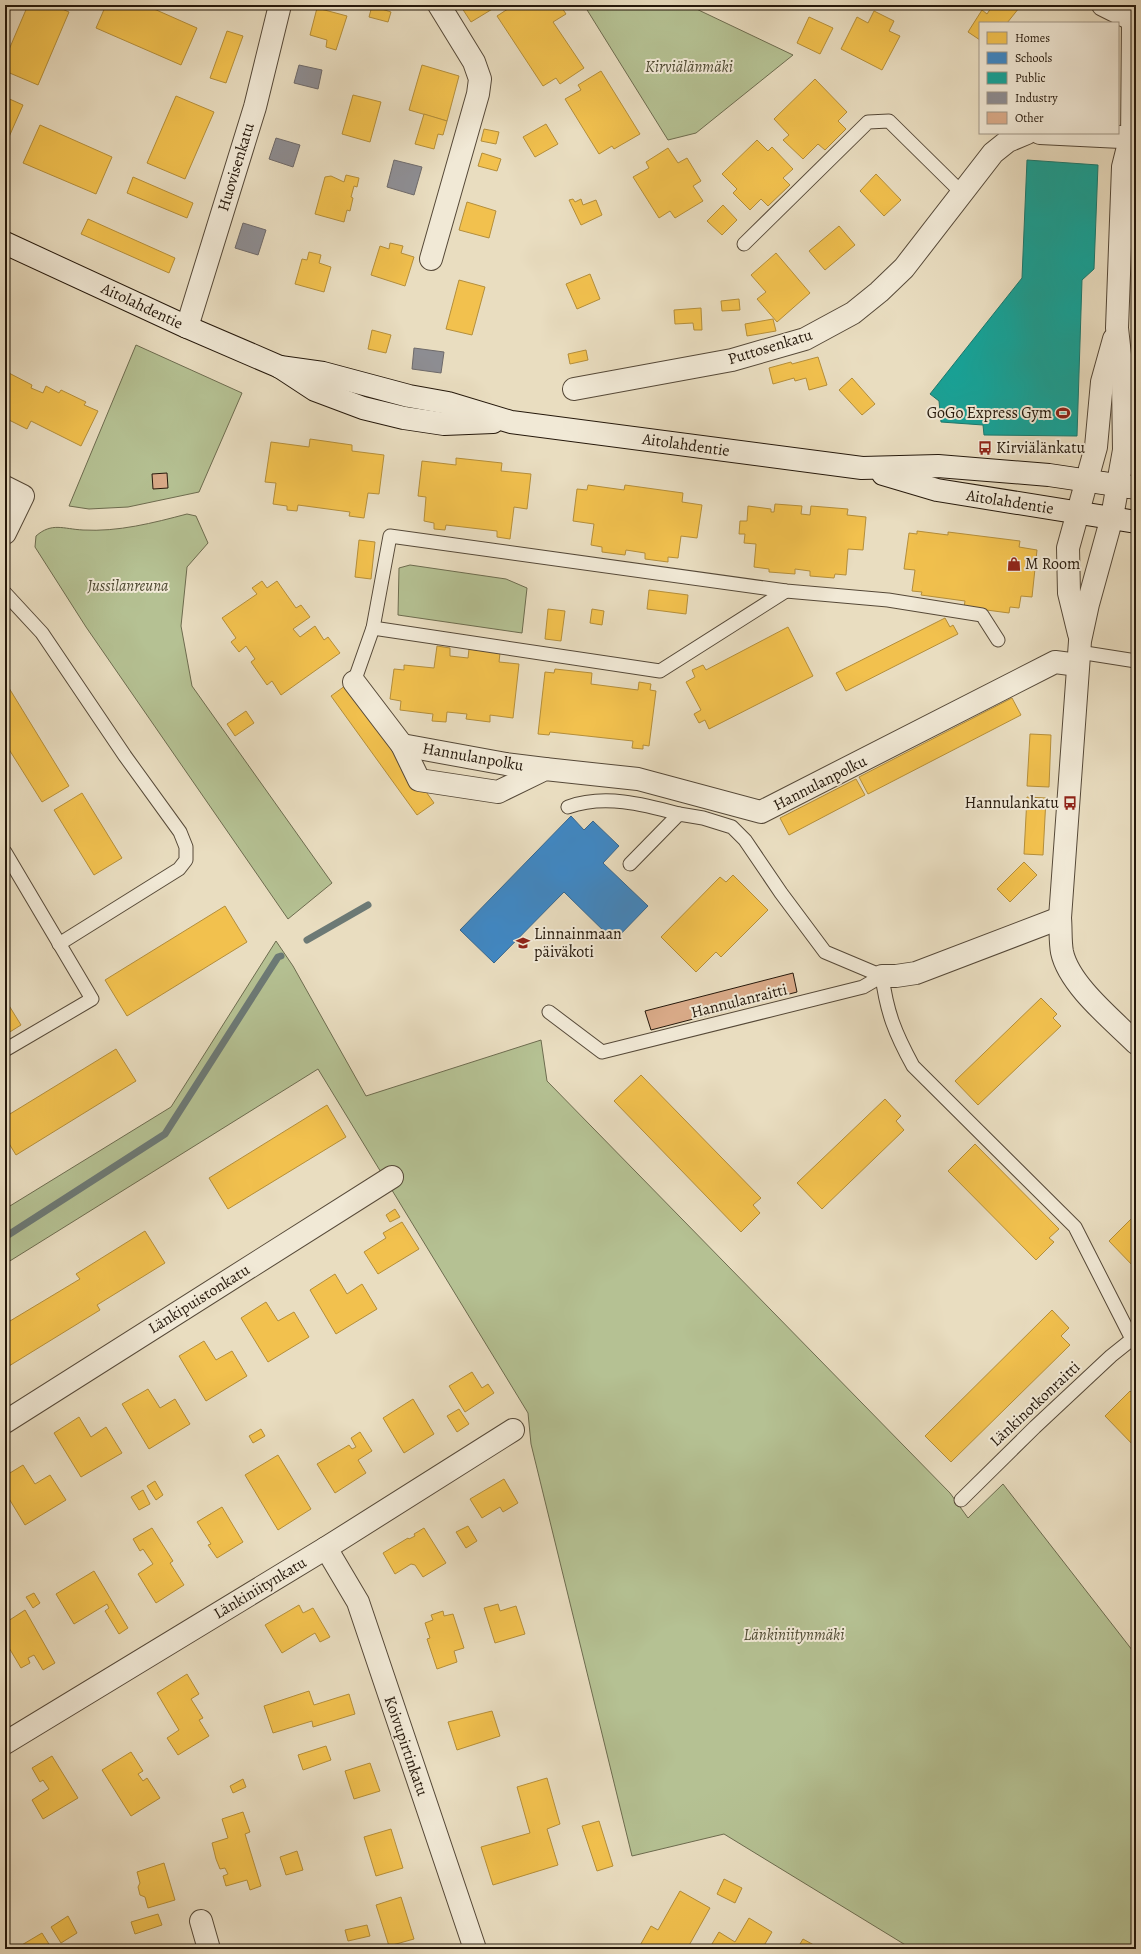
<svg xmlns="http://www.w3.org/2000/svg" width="1141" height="1954" viewBox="0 0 1141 1954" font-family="Alegreya,serif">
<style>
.green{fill:#b5c193;stroke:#6d6c4f}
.homes{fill:#f2c14e;stroke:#b48e3a}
.schools{fill:#3f88c5;stroke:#37668d}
.public{fill:#17a398;stroke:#1b796e}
.industry{fill:#8d8d92;stroke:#6e6a6a}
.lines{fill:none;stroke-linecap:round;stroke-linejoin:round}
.stream{stroke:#6c7975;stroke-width:7}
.building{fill:#d9aa88;stroke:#25180b}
.lane-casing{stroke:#564938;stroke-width:15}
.street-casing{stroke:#564938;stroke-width:24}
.secondary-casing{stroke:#25180b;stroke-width:24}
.lane{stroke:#f1e9d6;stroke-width:13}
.street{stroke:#f1e9d6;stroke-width:22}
.secondary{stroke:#f1e9d6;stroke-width:22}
.labels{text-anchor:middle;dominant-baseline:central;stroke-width:4;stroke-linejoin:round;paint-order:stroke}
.park-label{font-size:16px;font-style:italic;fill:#504b34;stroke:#f1e9d6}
.street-label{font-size:16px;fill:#25180b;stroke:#f1e9d6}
.poi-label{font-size:16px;fill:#25180b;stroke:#f1e9d6;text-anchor:start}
</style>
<rect width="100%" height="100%" fill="#e9ddc0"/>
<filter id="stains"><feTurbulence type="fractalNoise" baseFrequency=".005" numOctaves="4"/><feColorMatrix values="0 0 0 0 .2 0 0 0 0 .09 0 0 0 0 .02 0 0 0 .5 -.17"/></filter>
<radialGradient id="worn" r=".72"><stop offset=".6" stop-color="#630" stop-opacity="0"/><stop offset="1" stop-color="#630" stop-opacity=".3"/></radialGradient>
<g class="green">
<polygon points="584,5 688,5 793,55 696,133 668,140"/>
<polygon points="136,345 242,393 199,492 128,507 89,509 69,506"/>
<path d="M187,514L196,516L208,543L187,567L181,626L192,686L332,883L288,919L86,627L35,547L36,536C52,522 63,529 83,530C118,532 153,523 187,514Z"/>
<polygon points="410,565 506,579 527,588 522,633 398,615 399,568"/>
<polygon points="276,941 293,966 366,1096 541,1040 547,1081 950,1493 968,1518 1003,1484 1136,1655 1136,1949 912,1949 724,1834 632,1856 531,1444 528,1413 318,1069 5,1264 5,1209 171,1107"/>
</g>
<g class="homes">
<polygon points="28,5 53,5 69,12 38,85 5,71 5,59"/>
<polygon points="106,5 145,5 197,28 181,65 96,28"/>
<polygon points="460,5 499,5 471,22"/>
<polygon points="514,5 560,5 566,14 553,22 584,68 560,84 556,78 543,86 497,16"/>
<polygon points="993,5 1014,5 1019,8 1007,23 980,23 980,40 968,32 982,10 987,14"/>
<polygon points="372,6 391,12 388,22 369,17"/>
<polygon points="317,8 347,16 336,50 326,47 327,40 310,35"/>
<polygon points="874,11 894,21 889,31 900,36 882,70 841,49 857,17 868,23"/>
<polygon points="809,17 833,28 820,54 797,43"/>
<polygon points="227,31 243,36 226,83 210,78"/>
<polygon points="422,65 459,76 447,121 409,110"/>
<polygon points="601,71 640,134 614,149 612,146 599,154 565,99 581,90 578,85"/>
<polygon points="815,79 847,112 838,121 846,129 825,150 818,144 803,159 783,140 789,135 774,119"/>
<polygon points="353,95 381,102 370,142 342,134"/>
<polygon points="176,96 214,112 185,179 147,163"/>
<polygon points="5,97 23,105 5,146"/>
<polygon points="424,114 447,121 443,135 438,134 434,149 415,144"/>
<polygon points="546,124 558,144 535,157 523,137"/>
<polygon points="40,125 112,157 96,194 23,163"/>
<polygon points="484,129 499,132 496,144 481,141"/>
<polygon points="757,140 768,151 772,147 793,169 783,178 790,185 768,206 761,199 750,210 733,193 737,189 722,174"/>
<polygon points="668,148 678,163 687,158 701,181 693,186 703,201 675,218 670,211 659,218 633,177 649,168 646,162"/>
<polygon points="482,153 501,159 497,171 478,166"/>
<polygon points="876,174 901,200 884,216 860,191"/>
<polygon points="346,175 359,178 357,187 354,186 351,197 353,198 350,211 347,210 344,222 315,214 325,177 331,176 344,182"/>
<polygon points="133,177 193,203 187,218 127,193"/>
<polygon points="573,199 575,202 581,199 583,205 596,200 602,215 581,225 569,200"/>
<polygon points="467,202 496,211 489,238 459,230"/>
<polygon points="723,205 737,220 722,235 707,221"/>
<polygon points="88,219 175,258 169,273 81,234"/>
<polygon points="839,226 855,245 825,270 809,251"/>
<polygon points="390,243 403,246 401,253 414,257 405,286 371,275 380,246 389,249"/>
<polygon points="309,252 321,255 319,263 331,267 324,292 295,284 302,259 307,260"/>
<polygon points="776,253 810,293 777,322 757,299 766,292 751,275"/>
<polygon points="590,274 600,299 577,309 566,284"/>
<polygon points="459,280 485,287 472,335 446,329"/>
<polygon points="739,299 740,310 722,311 721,301"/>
<polygon points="701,308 702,330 694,330 693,323 675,324 674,310"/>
<polygon points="773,319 776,331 747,336 745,324"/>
<polygon points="372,330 391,335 386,353 368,349"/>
<polygon points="586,350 588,360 570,364 568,354"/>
<polygon points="818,357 827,385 809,390 806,378 795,381 794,378 773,384 769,368 791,362 792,364"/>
<polygon points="7,372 32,385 31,388 43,393 46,386 59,393 61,390 86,402 84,405 98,411 81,446 31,421 27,429 5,418 5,375"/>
<polygon points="852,378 875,404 862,415 839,390"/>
<polygon points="310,439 352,445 352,451 384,455 379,494 368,493 364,518 349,516 350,512 298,505 297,511 287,510 287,506 273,504 276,483 265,482 271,442 309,447"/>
<polygon points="456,458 502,463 501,471 531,474 527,509 514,507 510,539 497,537 497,531 446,525 445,530 434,529 434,523 424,521 426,497 418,496 422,461 456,465"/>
<polygon points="588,485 624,490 625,485 683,493 682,502 702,505 697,538 681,536 678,558 668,557 668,562 645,559 645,553 626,550 625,555 602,552 602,547 591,545 594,524 573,521 577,489 587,490"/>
<polygon points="775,504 802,506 801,514 810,515 811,506 848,509 847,515 866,517 863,550 848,549 846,575 835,574 834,578 810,576 810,571 795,569 795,574 769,572 769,569 754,567 756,544 744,543 745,534 739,534 740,521 747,521 748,506 771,509 771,512 774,512"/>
<polygon points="917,531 948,535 948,532 1020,541 1019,547 1037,550 1032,597 1021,596 1019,608 1010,607 1009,613 964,607 965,601 921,595 922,592 912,591 915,570 904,569 909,533 917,534"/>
<polygon points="359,540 375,542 371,579 355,577"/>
<polygon points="262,581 267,588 277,581 296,608 301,605 310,617 293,629 300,637 315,626 324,640 328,637 340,653 281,695 272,681 267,685 251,662 255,659 246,646 239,652 231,642 236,638 222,618 257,594 252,588"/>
<polygon points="649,590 688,595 686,614 647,609"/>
<polygon points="548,609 565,611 561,641 545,639"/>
<polygon points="592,609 604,611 602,625 590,623"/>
<polygon points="945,618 950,627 953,625 958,634 846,691 836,673"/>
<polygon points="788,627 813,676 709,729 705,720 699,723 694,714 701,710 686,682 695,677 692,670 703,665 706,670"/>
<polygon points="437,646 450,648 450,656 468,658 469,649 500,653 499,662 519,664 513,718 490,715 490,722 466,719 467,714 447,712 446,722 432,721 433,714 400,710 401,701 390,699 394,669 404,670 404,665 434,668"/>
<polygon points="555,669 592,673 591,684 638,690 639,682 651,684 650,690 656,691 649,746 643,745 643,749 632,748 633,741 550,732 549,735 538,734 545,672 554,673"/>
<polygon points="349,683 434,803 417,815 331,696"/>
<polygon points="9,688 69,786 42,802 5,743 5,690"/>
<polygon points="1012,698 1021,715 868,794 859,777"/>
<polygon points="246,711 254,723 235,736 227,724"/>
<polygon points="1030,734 1051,735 1049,787 1027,786"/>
<polygon points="856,779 865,795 789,835 780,818"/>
<polygon points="82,793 122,858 94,875 54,810"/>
<polygon points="1027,797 1046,798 1043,855 1024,854"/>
<polygon points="1024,862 1037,875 1010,902 997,889"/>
<polygon points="733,875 768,910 721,957 716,952 696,972 661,937 720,877 726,882"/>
<polygon points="225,906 247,942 127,1016 105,980"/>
<polygon points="1041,998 1057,1014 1053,1018 1061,1026 978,1105 955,1081"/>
<polygon points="5,999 21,1025 5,1035"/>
<polygon points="116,1049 136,1081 16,1155 5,1137 5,1117"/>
<polygon points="641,1075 761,1198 753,1205 760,1213 741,1232 614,1101"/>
<polygon points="885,1099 901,1116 896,1121 904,1130 822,1209 797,1183"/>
<polygon points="327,1105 346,1137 228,1209 209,1178"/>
<polygon points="975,1144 1059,1229 1049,1238 1054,1242 1036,1260 948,1171"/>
<polygon points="395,1209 400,1217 390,1222 386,1215"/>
<polygon points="1136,1214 1136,1265 1134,1267 1109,1241"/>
<polygon points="402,1222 419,1249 378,1274 364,1252 386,1238 383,1233"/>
<polygon points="145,1231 165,1263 97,1305 100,1310 9,1366 5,1360 5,1324 80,1279 76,1274"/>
<polygon points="335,1274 347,1294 362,1284 377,1309 336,1334 310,1290"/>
<polygon points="266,1302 278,1321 294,1312 309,1337 268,1362 241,1318"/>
<polygon points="1052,1310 1069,1328 1061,1336 1070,1345 951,1462 925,1436"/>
<polygon points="204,1341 216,1360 232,1351 247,1376 206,1401 179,1356"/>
<polygon points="472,1372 482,1388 488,1384 494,1393 465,1412 449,1386"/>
<polygon points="148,1389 160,1408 175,1399 190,1424 149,1449 122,1404"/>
<polygon points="1130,1391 1136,1397 1136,1448 1105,1416"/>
<polygon points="413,1399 434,1434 404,1453 383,1418"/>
<polygon points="459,1409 469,1424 457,1432 447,1416"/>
<polygon points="79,1417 91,1437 106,1427 122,1453 81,1477 54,1433"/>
<polygon points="261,1429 265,1436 253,1443 249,1436"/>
<polygon points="360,1432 372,1451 358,1460 366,1473 335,1493 317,1464 349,1445 352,1449 356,1447 351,1438"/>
<polygon points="278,1455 311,1509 278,1530 245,1475"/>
<polygon points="23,1465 35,1484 50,1475 66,1500 25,1525 5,1492 5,1476"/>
<polygon points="504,1479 518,1503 503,1512 500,1507 482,1518 470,1499"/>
<polygon points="155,1481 163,1495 156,1500 147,1486"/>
<polygon points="143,1490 150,1504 139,1510 131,1497"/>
<polygon points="222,1507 243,1542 217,1558 208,1545 211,1544 197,1522"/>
<polygon points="468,1526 477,1541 466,1548 456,1532"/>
<polygon points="152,1528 173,1561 170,1563 184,1585 156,1603 138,1574 153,1564 143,1549 140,1551 133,1539"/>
<polygon points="424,1528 446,1563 423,1577 415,1565 411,1564 395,1574 383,1553 408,1538 409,1539 415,1536 414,1534"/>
<polygon points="94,1571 128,1628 119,1634 105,1611 109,1608 107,1604 74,1624 56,1594"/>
<polygon points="34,1593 40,1603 33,1608 26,1597"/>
<polygon points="498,1604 500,1611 516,1606 525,1634 495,1643 484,1608"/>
<polygon points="299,1605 303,1613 313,1608 330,1637 320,1642 315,1633 282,1653 265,1625"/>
<polygon points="25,1610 55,1663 43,1670 34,1655 28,1658 30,1663 21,1668 5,1641 5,1623"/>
<polygon points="443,1611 444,1616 453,1614 464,1648 454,1651 457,1662 437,1669 427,1639 430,1638 425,1623 433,1620 431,1615"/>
<polygon points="187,1674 199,1694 191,1699 203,1718 199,1720 209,1736 178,1755 167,1738 179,1730 157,1693"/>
<polygon points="309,1691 314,1705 349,1694 355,1714 313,1727 312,1721 273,1733 264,1706"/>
<polygon points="492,1711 500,1736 457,1750 448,1722"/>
<polygon points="326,1746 331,1760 303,1770 298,1755"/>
<polygon points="131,1752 143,1771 138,1774 143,1781 147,1778 160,1798 131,1816 102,1770"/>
<polygon points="52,1756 78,1798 43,1819 32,1800 49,1789 43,1780 40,1782 32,1768"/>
<polygon points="370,1763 380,1791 354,1799 345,1771"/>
<polygon points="547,1778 560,1824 547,1829 558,1865 493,1885 481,1847 530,1833 517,1787"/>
<polygon points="243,1779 246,1787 233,1793 230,1786"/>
<polygon points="243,1812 250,1832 245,1834 261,1886 250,1890 247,1880 226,1886 223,1876 228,1874 225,1868 220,1869 216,1859 212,1843 228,1838 222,1819"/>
<polygon points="599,1821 613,1866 597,1871 582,1826"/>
<polygon points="391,1829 403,1868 376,1876 364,1837"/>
<polygon points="297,1851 303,1870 286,1875 280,1857"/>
<polygon points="164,1863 175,1900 148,1908 145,1897 140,1895 138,1887 140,1883 137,1872"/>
<polygon points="724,1879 742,1888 735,1903 717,1894"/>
<polygon points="680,1891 710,1908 687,1949 638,1949 651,1926 658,1930"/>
<polygon points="401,1897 414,1939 389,1946 376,1905"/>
<polygon points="158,1914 162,1925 135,1934 131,1922"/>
<polygon points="68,1916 77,1933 61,1943 51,1927"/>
<polygon points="749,1918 772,1932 762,1949 709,1949 719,1932 735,1942"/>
<polygon points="367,1925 370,1936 348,1941 345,1930"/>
<polygon points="42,1933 52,1949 15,1949"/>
<polygon points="803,1939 821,1949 797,1949"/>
</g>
<polygon class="schools" points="571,816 584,830 593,821 619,846 603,863 648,906 614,941 564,892 494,963 460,930"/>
<polygon class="public" points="1027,160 1098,165 1094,269 1082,280 1077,436 984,435 983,425 941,422 939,401 930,394 1022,278"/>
<g class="industry">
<polygon points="299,65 322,70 318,89 294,83"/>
<polygon points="276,138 300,145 293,167 269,159"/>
<polygon points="394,160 422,167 414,195 387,187"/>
<polygon points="243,223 266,230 258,255 235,248"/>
<polygon points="414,348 444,352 441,373 412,369"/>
</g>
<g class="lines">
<g class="stream">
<polyline points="307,940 368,905"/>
<polyline points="5,1237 165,1134 278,957 281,956"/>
</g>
</g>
<g class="building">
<polygon points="167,473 168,488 153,489 152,474"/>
<polygon points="793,973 797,992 651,1030 645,1011"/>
</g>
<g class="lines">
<defs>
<g id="lane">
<polyline points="744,244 868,122 889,121 962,193"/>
<polyline points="5,593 42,633 125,756 180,832 186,847 186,860 179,869 59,944"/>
<polyline points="373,628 660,671 786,591"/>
<polyline points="1079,652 1136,661"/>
<polyline points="354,682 373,628 390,536 786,591 888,600 982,615 998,640"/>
<path d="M568,807C604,794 643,804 679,814"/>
<polyline points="5,852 92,999 5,1050"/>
<polyline points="630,864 679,814 703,818 732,827 745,840 781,893 825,952 882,976"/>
<path d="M882,976C887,1013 895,1033 913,1066L1075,1227L1132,1339"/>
<polyline points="549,1012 602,1052 863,987 882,976"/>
<polyline points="961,1500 1035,1427 1111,1356 1136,1336"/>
</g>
<g id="street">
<polyline points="1103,5 1133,20 1132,144"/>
<polyline points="1040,133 1121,137 1132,144"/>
<path d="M1136,142L1127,151L1123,167L1117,328L1123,382L1124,450L1112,517L1088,604L1080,641L1060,918C1061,929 1060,941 1062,952C1069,985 1113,1020 1136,1043"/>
<polyline points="431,259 478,94 480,79 474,62 439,5"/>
<polyline points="187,327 255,107 280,5"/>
<polyline points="574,389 732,360 805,339 853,313 879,292 904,268 993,153 1008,141 1027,133"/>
<polyline points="5,487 23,496 5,533"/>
<polyline points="1079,634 1069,593 1068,548 1096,447 1102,382 1114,339"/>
<polyline points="354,682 402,745 419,780 498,792 545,769 638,779 761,812 1055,662 1078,665"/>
<polyline points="402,745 506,764 545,769"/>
<polyline points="882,976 896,976 916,973 1060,918"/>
<polyline points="5,1422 392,1177"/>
<polyline points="326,1548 358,1602 475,1949"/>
<polyline points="5,1743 326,1548 513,1430"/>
<polyline points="201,1921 209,1949"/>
</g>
<g id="secondary">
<polyline points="5,243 187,327 280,367 315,390 363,408 404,418 444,424 493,422"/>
<polyline points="280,367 323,373 409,396 448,403 511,422 862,468 938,466 1049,475 1136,488"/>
<polyline points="883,474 937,490 1136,522"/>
</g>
</defs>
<use href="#lane" class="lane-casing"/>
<use href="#street" class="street-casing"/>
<use href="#secondary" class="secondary-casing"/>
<use href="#lane" class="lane"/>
<use href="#street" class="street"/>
<use href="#secondary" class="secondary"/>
</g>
<defs>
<symbol id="stadium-bare" viewBox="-9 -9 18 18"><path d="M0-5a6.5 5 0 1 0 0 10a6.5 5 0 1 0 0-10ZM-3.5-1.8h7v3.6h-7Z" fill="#8f2418" stroke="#f1e9d6" stroke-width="2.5" paint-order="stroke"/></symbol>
<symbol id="bus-bare" viewBox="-9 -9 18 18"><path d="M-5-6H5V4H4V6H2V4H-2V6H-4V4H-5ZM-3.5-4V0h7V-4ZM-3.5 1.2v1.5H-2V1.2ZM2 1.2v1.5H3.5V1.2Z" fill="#8f2418" stroke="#f1e9d6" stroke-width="2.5" paint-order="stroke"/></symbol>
<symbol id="shop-bare" viewBox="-9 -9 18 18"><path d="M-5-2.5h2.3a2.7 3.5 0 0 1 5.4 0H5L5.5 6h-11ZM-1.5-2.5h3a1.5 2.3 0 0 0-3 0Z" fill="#8f2418" stroke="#f1e9d6" stroke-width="2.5" paint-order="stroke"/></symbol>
<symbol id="school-bare" viewBox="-9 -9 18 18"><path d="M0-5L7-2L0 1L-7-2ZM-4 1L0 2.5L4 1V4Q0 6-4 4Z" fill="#8f2418" stroke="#f1e9d6" stroke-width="2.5" paint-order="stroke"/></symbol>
</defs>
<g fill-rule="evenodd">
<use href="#stadium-bare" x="1053" y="403" width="20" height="20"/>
<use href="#bus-bare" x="975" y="438" width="20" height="20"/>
<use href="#shop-bare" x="1004" y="554" width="20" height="20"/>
<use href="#bus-bare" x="1060" y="793" width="20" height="20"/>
<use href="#school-bare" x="513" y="933" width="20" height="20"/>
</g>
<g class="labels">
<g class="park-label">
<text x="689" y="67">Kirviälänmäki</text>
<text x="128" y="586">Jussilanreuna</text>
<text x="794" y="1635">Länkiniitynmäki</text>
</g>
<g class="street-label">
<text transform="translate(236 167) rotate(-73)">Huovisenkatu</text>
<text transform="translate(142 306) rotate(25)">Aitolahdentie</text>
<text transform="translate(770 347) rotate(-17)">Puttosenkatu</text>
<text transform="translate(686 445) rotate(8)">Aitolahdentie</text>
<text transform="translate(1010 502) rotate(9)">Aitolahdentie</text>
<text transform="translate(473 757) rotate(10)">Hannulanpolku</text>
<text transform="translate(820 783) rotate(-27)">Hannulanpolku</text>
<text transform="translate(739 1001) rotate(-14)">Hannulanraitti</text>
<text transform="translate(199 1299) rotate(-32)">Länkipuistonkatu</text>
<text transform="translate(1035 1404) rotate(-43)">Länkinotkonraitti</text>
<text transform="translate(260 1588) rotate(-31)">Länkiniitynkatu</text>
<text transform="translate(406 1746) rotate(71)">Koivupirtinkatu</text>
</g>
<g class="poi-label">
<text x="1052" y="413" text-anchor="end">GoGo Express Gym</text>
<text x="996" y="448">Kirviälänkatu</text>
<text x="1025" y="564">M Room</text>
<text x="1059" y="803" text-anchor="end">Hannulankatu</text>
<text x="534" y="934">Linnainmaan<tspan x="534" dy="18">päiväkoti</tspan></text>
</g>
</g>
<rect width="1141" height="1954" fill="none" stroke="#e9ddc0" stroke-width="20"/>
<rect x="6" y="6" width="1129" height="1942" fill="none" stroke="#25180b" stroke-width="2"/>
<rect x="10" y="10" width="1121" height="1934" fill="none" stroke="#25180b"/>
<rect x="979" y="22" width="140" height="112" fill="#f1e9d6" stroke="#9f9585"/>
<rect x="987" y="32" width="20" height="12" fill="#f2c14e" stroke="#9f9585"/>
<text x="1015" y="42" font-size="12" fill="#25180b">Homes</text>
<rect x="987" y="52" width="20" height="12" fill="#3f88c5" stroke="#9f9585"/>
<text x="1015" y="62" font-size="12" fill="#25180b">Schools</text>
<rect x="987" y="72" width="20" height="12" fill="#17a398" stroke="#9f9585"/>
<text x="1015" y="82" font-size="12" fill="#25180b">Public</text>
<rect x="987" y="92" width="20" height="12" fill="#8d8d92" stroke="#9f9585"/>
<text x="1015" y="102" font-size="12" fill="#25180b">Industry</text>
<rect x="987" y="112" width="20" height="12" fill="#d9aa88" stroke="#9f9585"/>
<text x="1015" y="122" font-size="12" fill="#25180b">Other</text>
<rect width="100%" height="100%" filter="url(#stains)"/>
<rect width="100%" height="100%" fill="url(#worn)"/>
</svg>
